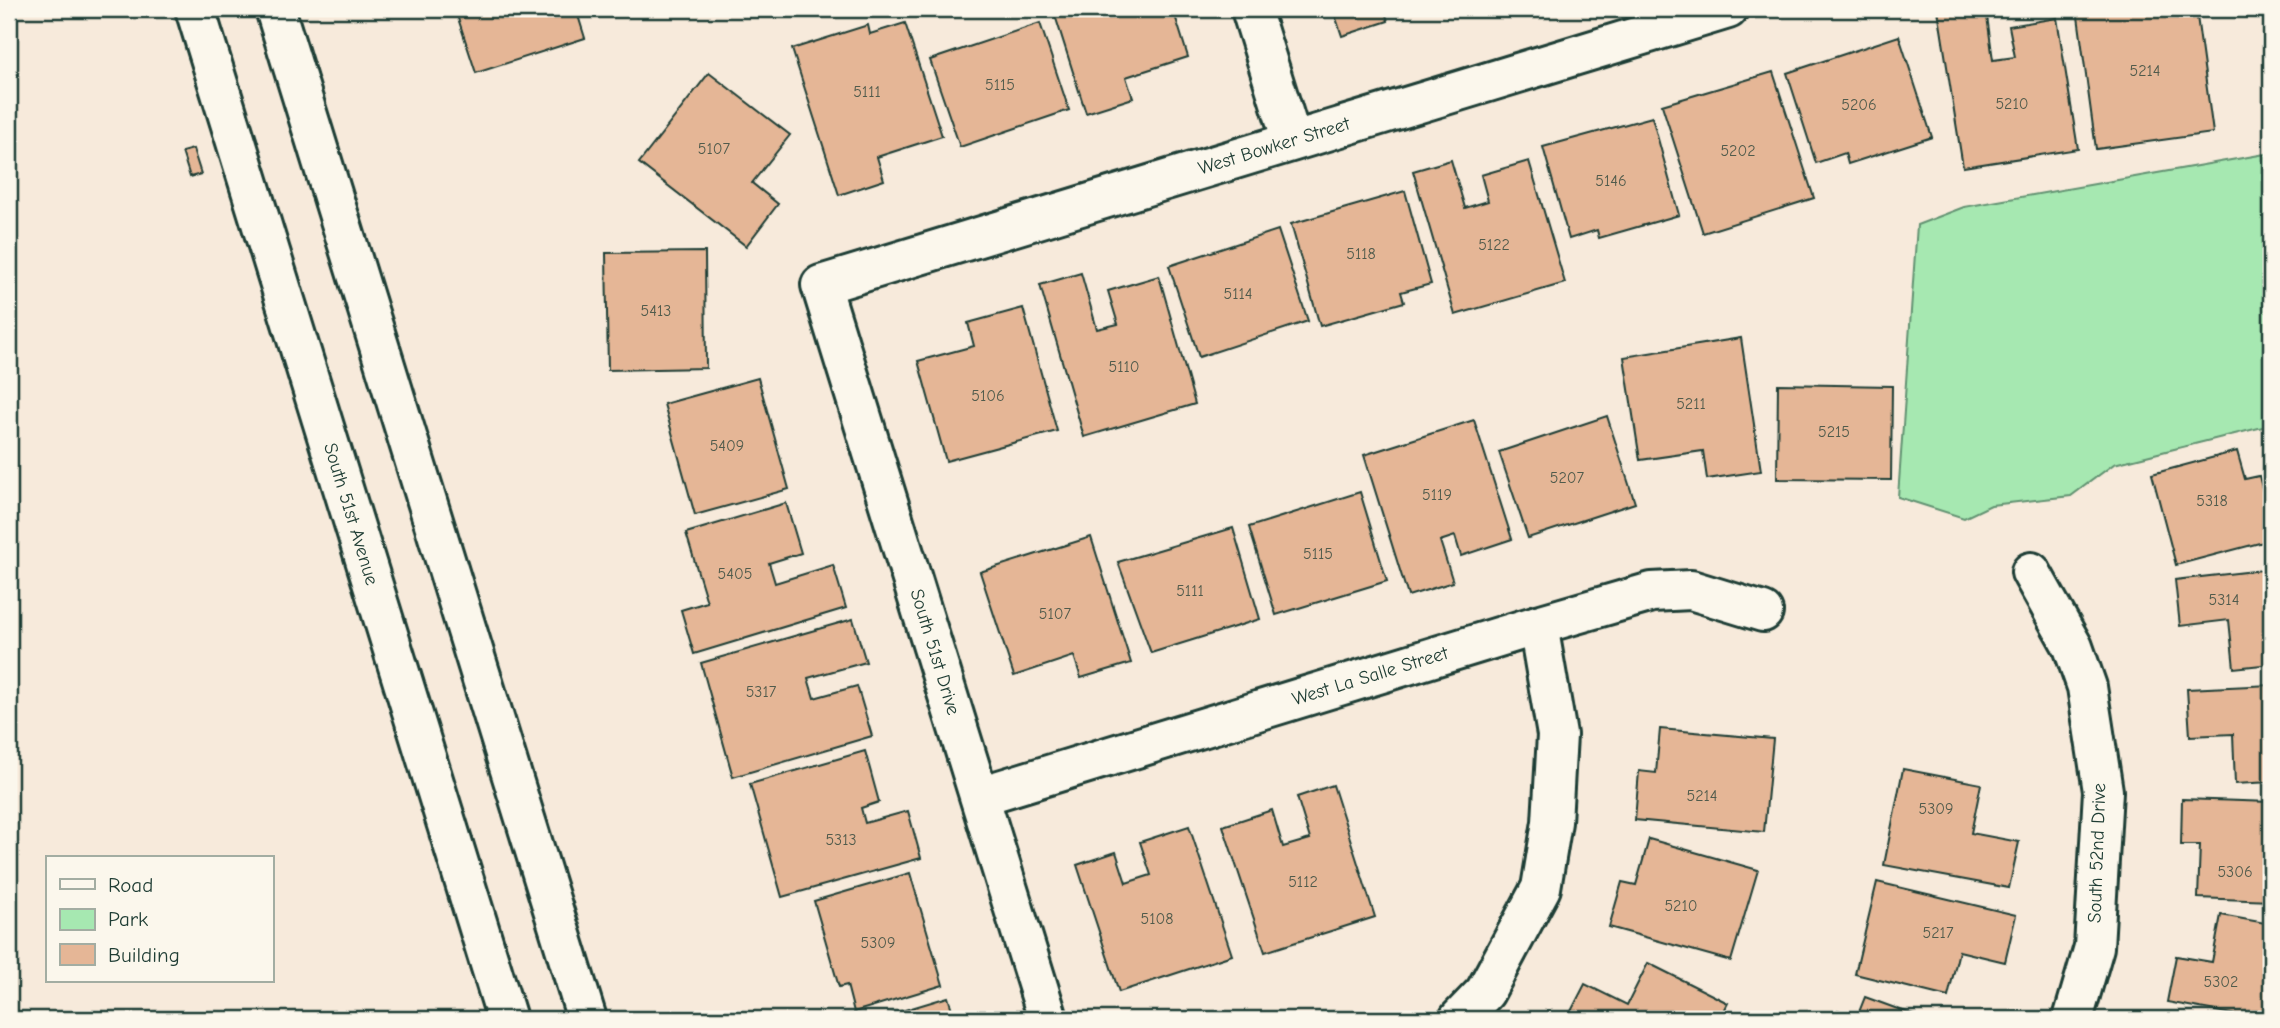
<svg xmlns="http://www.w3.org/2000/svg" width="2280" height="1028" viewBox="0 0 2280 1028" font-family="'Comic Neue',sans-serif">
<style>
.green{fill:#a6e8b1;stroke:#629272;stroke-width:2}
.building{fill:#e5b696;stroke:#1f3d34;stroke-width:2}
.lines{fill:none;stroke-linecap:round;stroke-linejoin:round}
.minor-casing{stroke:#1f3d34;stroke-width:44}
.primary-casing{stroke:#1f3d34;stroke-width:44}
.minor{stroke:#fbf7ec;stroke-width:38}
.primary{stroke:#fbf7ec;stroke-width:38}
.labels{text-anchor:middle;dominant-baseline:central;stroke-width:5;stroke-linejoin:round;paint-order:stroke}
.number-label{font-size:16px;fill:#505b4c}
.street-label{font-size:19px;fill:#1f3d34;stroke:#fbf7ec}
</style>
<rect width="100%" height="100%" fill="#f7eadb"/>
<filter id="ink" filterUnits="userSpaceOnUse"><feTurbulence type="fractalNoise" baseFrequency=".0143" numOctaves="2"/><feDisplacementMap in="SourceGraphic" scale="14" xChannelSelector="R" yChannelSelector="G"/><feConvolveMatrix kernelMatrix="1 2 1 2 8 2 1 2 1" color-interpolation-filters="sRGB"/></filter>
<g filter="url(#ink)">
<polygon class="green" points="2271,153 2271,425 2114,464 2071,496 1991,505 1964,518 1898,497 1917,225 1964,207"/>
<g class="building">
<polygon points="455,9 576,9 585,38 476,73"/>
<polygon points="1053,9 1173,9 1188,57 1126,77 1133,98 1086,113"/>
<polygon points="1333,9 1384,9 1388,21 1342,36"/>
<polygon points="1946,9 1986,9 1993,60 2015,57 2009,26 2057,18 2078,149 1963,167 1938,10"/>
<polygon points="2077,9 2196,9 2213,133 2096,149"/>
<polygon points="905,23 942,136 877,157 884,180 839,195 792,49 868,25 870,34"/>
<polygon points="1040,23 1069,110 960,147 930,60"/>
<polygon points="1899,36 1932,137 1848,164 1845,153 1816,163 1787,73"/>
<polygon points="1773,72 1814,198 1703,233 1662,105"/>
<polygon points="709,73 790,135 752,183 778,204 746,246 639,163"/>
<polygon points="1652,117 1679,215 1599,238 1597,230 1569,239 1543,147"/>
<polygon points="193,149 201,174 190,177 182,152"/>
<polygon points="1451,160 1465,208 1488,201 1481,175 1529,161 1565,283 1455,315 1413,171"/>
<polygon points="1405,191 1431,284 1401,292 1404,302 1320,326 1291,224"/>
<polygon points="1278,230 1308,321 1199,357 1169,266"/>
<polygon points="705,252 706,368 608,370 606,253"/>
<polygon points="1081,273 1097,329 1118,324 1108,291 1159,276 1195,404 1084,437 1040,285"/>
<polygon points="1023,308 1057,431 946,461 918,361 974,346 968,323"/>
<polygon points="1741,338 1761,471 1707,479 1703,451 1640,460 1624,357"/>
<polygon points="758,378 789,489 695,515 664,404"/>
<polygon points="1778,384 1892,386 1891,480 1777,479"/>
<polygon points="1607,416 1635,503 1528,538 1499,452"/>
<polygon points="1474,420 1512,539 1461,556 1455,536 1440,541 1453,582 1408,596 1364,455"/>
<polygon points="2237,451 2245,479 2259,476 2271,523 2271,540 2176,565 2152,474"/>
<polygon points="1360,492 1387,581 1276,615 1249,527"/>
<polygon points="786,503 801,553 769,563 775,583 833,565 846,608 694,654 681,610 707,602 686,533"/>
<polygon points="1233,528 1260,619 1151,653 1118,562"/>
<polygon points="1091,537 1131,663 1081,678 1074,656 1014,676 980,572"/>
<polygon points="2271,569 2271,664 2234,668 2229,620 2180,626 2175,580"/>
<polygon points="853,619 866,662 808,678 814,698 857,686 872,736 733,777 701,663"/>
<polygon points="2271,685 2271,782 2235,784 2233,734 2190,736 2187,689"/>
<polygon points="1660,729 1773,739 1764,832 1635,820 1639,771 1656,773"/>
<polygon points="865,751 879,802 861,808 865,823 908,811 921,858 782,897 750,784"/>
<polygon points="1903,769 1981,784 1971,833 2019,842 2009,888 1884,865"/>
<polygon points="1333,785 1375,917 1265,952 1223,826 1272,810 1283,847 1310,839 1297,797"/>
<polygon points="2182,799 2271,802 2271,901 2198,898 2200,845 2181,845"/>
<polygon points="1189,826 1232,955 1119,992 1077,865 1116,852 1126,883 1151,875 1140,842"/>
<polygon points="1649,839 1758,870 1731,961 1609,927 1622,882 1636,885"/>
<polygon points="910,873 943,985 854,1012 847,985 839,987 814,901"/>
<polygon points="1877,882 2016,915 2005,962 1959,951 1948,997 1855,974"/>
<polygon points="2221,915 2271,924 2271,1019 2259,1019 2167,1002 2176,956 2212,962"/>
<polygon points="1648,963 1728,1003 1720,1019 1567,1019 1585,984 1627,1005"/>
<polygon points="948,997 955,1019 875,1019"/>
<polygon points="1865,997 1925,1019 1834,1019 1838,1010 1857,1017"/>
</g>
<g class="lines">
<defs>
<g id="minor">
<polyline points="1251,9 1292,141"/>
<polyline points="2031,572 2073,647 2087,687 2103,791 2094,947 2073,1019"/>
<polyline points="980,796 1538,625 1652,592 1691,590 1763,612"/>
<polyline points="1048,1019 821,285 1728,9"/>
<polyline points="1459,1019 1485,992 1541,888 1552,822 1557,735 1538,625"/>
</g>
<g id="primary">
<polyline points="195,9 507,1019"/>
<polyline points="275,9 587,1019"/>
</g>
</defs>
<use href="#minor" class="minor-casing"/>
<use href="#primary" class="primary-casing"/>
<use href="#minor" class="minor"/>
<use href="#primary" class="primary"/>
</g>
</g>
<g class="labels">
<g class="number-label">
<text x="2145" y="71">5214</text>
<text x="1000" y="85">5115</text>
<text x="867" y="92">5111</text>
<text x="2012" y="104">5210</text>
<text x="1859" y="105">5206</text>
<text x="714" y="149">5107</text>
<text x="1738" y="151">5202</text>
<text x="1611" y="181">5146</text>
<text x="1494" y="245">5122</text>
<text x="1361" y="254">5118</text>
<text x="1238" y="294">5114</text>
<text x="656" y="311">5413</text>
<text x="1124" y="367">5110</text>
<text x="988" y="396">5106</text>
<text x="1691" y="404">5211</text>
<text x="1834" y="432">5215</text>
<text x="727" y="446">5409</text>
<text x="1567" y="478">5207</text>
<text x="1437" y="495">5119</text>
<text x="2212" y="501">5318</text>
<text x="1318" y="554">5115</text>
<text x="735" y="574">5405</text>
<text x="1190" y="591">5111</text>
<text x="2224" y="600">5314</text>
<text x="1055" y="614">5107</text>
<text x="761" y="692">5317</text>
<text x="1702" y="796">5214</text>
<text x="1936" y="809">5309</text>
<text x="841" y="840">5313</text>
<text x="2235" y="872">5306</text>
<text x="1303" y="882">5112</text>
<text x="1681" y="906">5210</text>
<text x="1157" y="919">5108</text>
<text x="1938" y="933">5217</text>
<text x="878" y="943">5309</text>
<text x="2221" y="982">5302</text>
</g>
<g class="street-label">
<text transform="translate(1274 146) rotate(-17)">West Bowker Street</text>
<text transform="translate(351 514) rotate(73)">South 51st Avenue</text>
<text transform="translate(935 652) rotate(73)">South 51st Drive</text>
<text transform="translate(1370 676) rotate(-17)">West La Salle Street</text>
<text transform="translate(2097 853) rotate(-88)">South 52nd Drive</text>
</g>
</g>
<rect width="2280" height="1028" fill="none" stroke="#fbf7ec" stroke-width="35"/>
<rect x="18" y="18" width="2245" height="993" fill="none" stroke="#1f3d34" stroke-width="2.5" filter="url(#ink)"/>
<rect x="46" y="856" width="228" height="126" fill="#fbf7ec" stroke="#a3ada2" stroke-width="2"/>
<rect x="60" y="879" width="35" height="10" fill="#fbf7ec" stroke="#a3ada2" stroke-width="2"/>
<text x="108" y="892" font-size="21" fill="#1f3d34">Road</text>
<rect x="60" y="909" width="35" height="21" fill="#a6e8b1" stroke="#a3ada2" stroke-width="2"/>
<text x="108" y="926" font-size="21" fill="#1f3d34">Park</text>
<rect x="60" y="944" width="35" height="21" fill="#e5b696" stroke="#a3ada2" stroke-width="2"/>
<text x="108" y="962" font-size="21" fill="#1f3d34">Building</text>
</svg>
